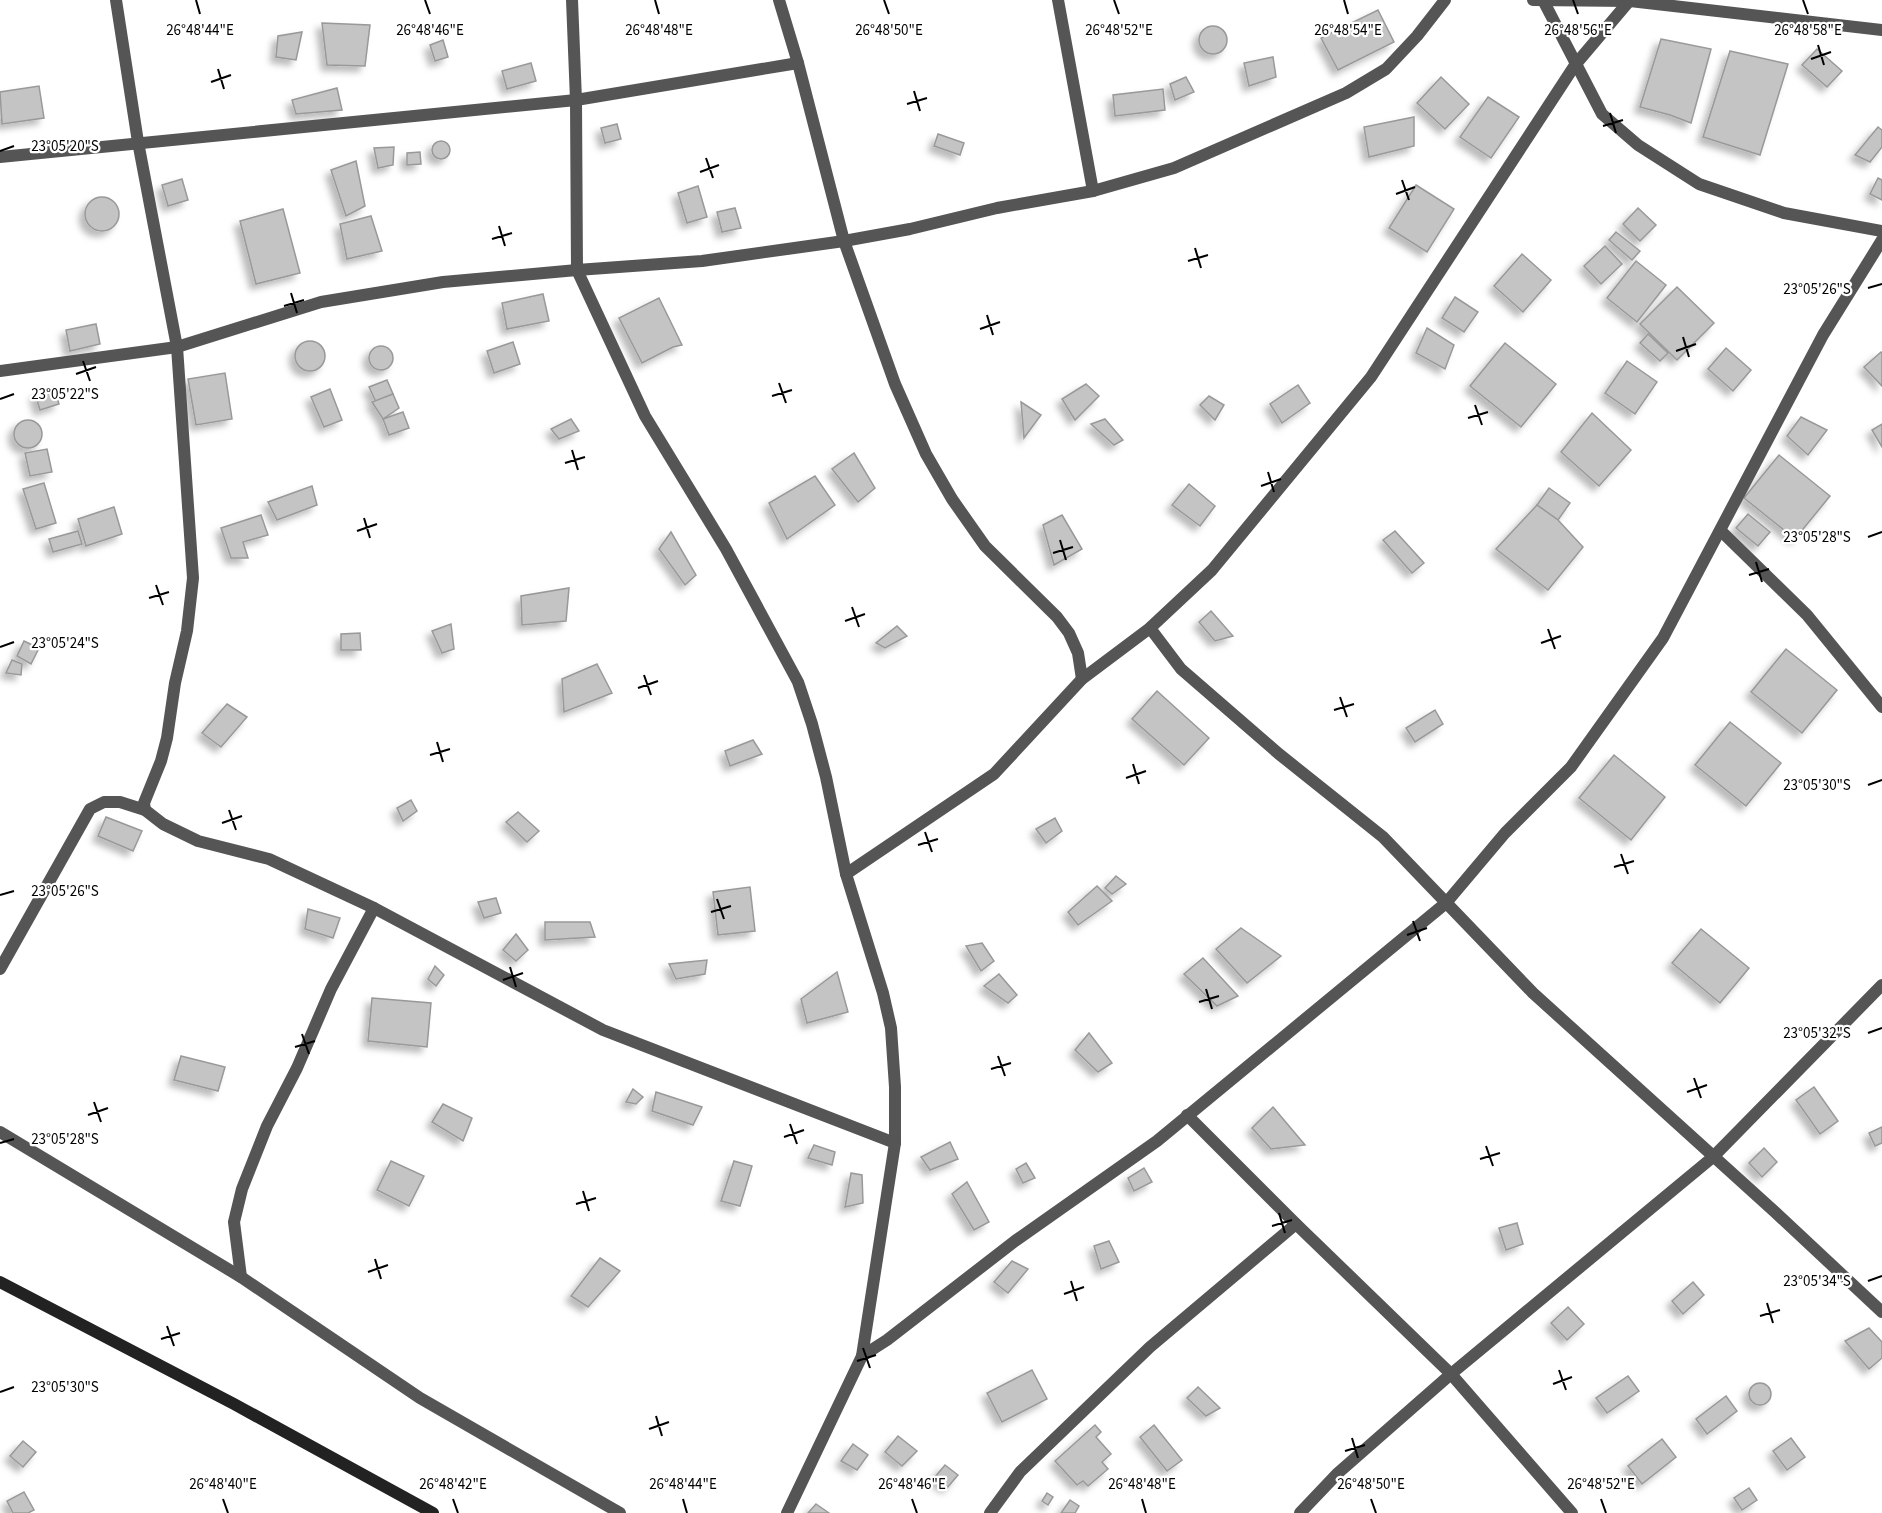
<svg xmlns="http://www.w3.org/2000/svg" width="1882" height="1513" viewBox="0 0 1882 1513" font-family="'Source Sans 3',sans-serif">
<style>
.building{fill:#c4c4c4;stroke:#999;stroke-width:1.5;filter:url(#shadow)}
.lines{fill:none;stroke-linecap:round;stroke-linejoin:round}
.street{stroke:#555;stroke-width:12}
.secondary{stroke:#222;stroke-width:12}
.ticks{fill:none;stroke:#000;stroke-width:2}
.ticks-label{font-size:15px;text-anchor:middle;fill:#000;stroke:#fff;stroke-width:4.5;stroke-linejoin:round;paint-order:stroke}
</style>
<defs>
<filter id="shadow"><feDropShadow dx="-5.5" dy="5.5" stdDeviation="3" flood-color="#0004"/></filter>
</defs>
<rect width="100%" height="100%" fill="#fff"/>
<g class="building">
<polygon points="1378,10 1394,42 1338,70 1321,38"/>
<polygon points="322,23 370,25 365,66 327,65"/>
<circle cx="1213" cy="40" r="14"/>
<polygon points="302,32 296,60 276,57 278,36"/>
<polygon points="1661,39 1711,49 1691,123 1670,115 1640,107"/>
<polygon points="443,40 448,57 435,61 430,45"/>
<polygon points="1817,49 1842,71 1827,87 1802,65"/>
<polygon points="1730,51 1788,64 1760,155 1703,137"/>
<polygon points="1273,57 1276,77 1249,86 1244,63"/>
<polygon points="531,63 536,81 507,89 502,71"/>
<polygon points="1186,77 1194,92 1175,100 1170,84"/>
<polygon points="1441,77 1469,104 1445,129 1417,103"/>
<polygon points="39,86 44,118 2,124 0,92"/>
<polygon points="337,88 342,110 296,114 292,100"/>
<polygon points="1163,89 1165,110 1115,116 1113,95"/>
<polygon points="1488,97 1519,117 1491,158 1460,137"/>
<polygon points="1414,117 1414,146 1369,157 1364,127"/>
<polygon points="617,124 621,139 605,143 601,128"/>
<polygon points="1878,127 1882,130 1882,147 1870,162 1855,155"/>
<polygon points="938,134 964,143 960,155 934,146"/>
<circle cx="441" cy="150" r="9"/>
<polygon points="394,147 393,165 378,168 374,148"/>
<polygon points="420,152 421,164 407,165 407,153"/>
<polygon points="356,161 365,206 346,216 331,170"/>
<polygon points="1878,178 1882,180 1882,200 1870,194"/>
<polygon points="182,179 188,200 168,206 162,185"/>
<polygon points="1416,185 1454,209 1427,252 1389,228"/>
<polygon points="698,186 707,217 687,223 678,193"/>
<circle cx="102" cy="214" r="17"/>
<polygon points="735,208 741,228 722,232 717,212"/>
<polygon points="1638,208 1656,225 1640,241 1623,224"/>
<polygon points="283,209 300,273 256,284 240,221"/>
<polygon points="371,216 382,251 347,259 340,224"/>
<polygon points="1616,232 1640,251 1632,260 1609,240"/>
<polygon points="1605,246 1622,264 1601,284 1584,266"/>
<polygon points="1522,254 1551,280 1523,312 1494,286"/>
<polygon points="1636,261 1666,285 1637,322 1607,298"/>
<polygon points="1677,287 1714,323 1677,360 1640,324"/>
<polygon points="543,294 549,321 507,329 502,303"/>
<polygon points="1455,297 1478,312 1464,332 1442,318"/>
<polygon points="659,298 682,345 673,347 642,363 619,318"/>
<polygon points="96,324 100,344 70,351 66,330"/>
<polygon points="1427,328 1454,345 1445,369 1416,353"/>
<polygon points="1648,334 1668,353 1660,361 1640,343"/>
<circle cx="310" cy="356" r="15"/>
<polygon points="513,342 520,364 494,373 487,351"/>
<polygon points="1505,343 1556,384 1521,427 1470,386"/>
<circle cx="381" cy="358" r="12"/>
<polygon points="1726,348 1751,370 1733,391 1708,369"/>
<polygon points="1881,352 1882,353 1882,386 1864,367"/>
<polygon points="1627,361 1657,382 1635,414 1605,393"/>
<polygon points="225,373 232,419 196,425 188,379"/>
<polygon points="387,380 393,394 376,402 369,387"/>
<polygon points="1086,384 1099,396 1075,420 1062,399"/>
<polygon points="1298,385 1310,403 1282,423 1270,404"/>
<polygon points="54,387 59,404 40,410 35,394"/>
<polygon points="330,389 342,420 324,427 311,397"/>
<polygon points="393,394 399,408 383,419 372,402"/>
<polygon points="1209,396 1224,405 1215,420 1200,405"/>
<polygon points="1021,402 1041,415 1024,438"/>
<polygon points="403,412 409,428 389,435 383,419"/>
<polygon points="1592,413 1631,450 1599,486 1561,452"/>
<polygon points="1801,417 1827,430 1808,455 1787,436"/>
<polygon points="571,419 579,431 559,439 551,429"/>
<polygon points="1105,419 1123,440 1114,445 1091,424"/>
<circle cx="28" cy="434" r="14"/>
<polygon points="1882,424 1882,447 1872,430"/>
<polygon points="47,449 52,472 30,476 25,453"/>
<polygon points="854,453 875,488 858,502 832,469"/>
<polygon points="1779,455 1830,496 1795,539 1744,498"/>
<polygon points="815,476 835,505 787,539 769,503"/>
<polygon points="44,483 56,523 36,529 23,489"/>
<polygon points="1189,484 1215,506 1200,526 1172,505"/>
<polygon points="312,486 317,505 277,520 268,502"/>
<polygon points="1549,488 1570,503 1558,520 1537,505"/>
<polygon points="1537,505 1558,520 1583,547 1548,590 1496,549"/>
<polygon points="114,507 122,534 86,546 78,519"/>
<polygon points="1748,514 1770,532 1758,546 1736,528"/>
<polygon points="261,515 268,535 243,542 248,558 231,558 221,528"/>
<polygon points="1062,515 1082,549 1054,565 1043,525"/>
<polygon points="78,531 82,544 53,552 49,539"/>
<polygon points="1395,531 1424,563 1412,573 1383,540"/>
<polygon points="671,532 696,575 685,585 659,549"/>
<polygon points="569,588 566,621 522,625 521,596"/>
<polygon points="1211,611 1233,636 1215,641 1199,622"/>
<polygon points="451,624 454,649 442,653 432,631"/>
<polygon points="897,626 907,636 885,648 876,643"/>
<polygon points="360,633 361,650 341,650 341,634"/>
<polygon points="24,641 39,648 31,664 17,656"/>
<polygon points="1786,649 1837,690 1802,733 1751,692"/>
<polygon points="12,660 22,664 21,675 6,673"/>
<polygon points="597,664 612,693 564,712 562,679"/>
<polygon points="1157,691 1209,738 1184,765 1132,719"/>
<polygon points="227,704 247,717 221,747 202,733"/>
<polygon points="1435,710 1443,724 1415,742 1406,728"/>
<polygon points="1730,722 1781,763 1746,806 1695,765"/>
<polygon points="753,740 762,754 730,766 725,751"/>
<polygon points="1614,755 1665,797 1631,840 1579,798"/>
<polygon points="411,800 417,811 403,821 397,808"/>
<polygon points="518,812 539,831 527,842 506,822"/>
<polygon points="106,817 142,831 133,851 98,836"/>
<polygon points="1055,818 1062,831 1046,843 1036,829"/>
<polygon points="1116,876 1126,884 1112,894 1105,888"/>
<polygon points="1097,886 1112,901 1078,925 1068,912"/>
<polygon points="750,887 755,931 718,935 713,892"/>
<polygon points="496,898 501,913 484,918 478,902"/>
<polygon points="308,909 340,918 333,938 305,929"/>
<polygon points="545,922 590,922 595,937 545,940"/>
<polygon points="1241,928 1281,956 1247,983 1216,949"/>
<polygon points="1701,929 1749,968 1720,1003 1672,963"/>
<polygon points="516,934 528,950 516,961 503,950"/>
<polygon points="982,943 994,961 981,971 966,946"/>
<polygon points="1203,958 1238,996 1217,1006 1184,974"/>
<polygon points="707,960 705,974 676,979 669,964"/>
<polygon points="435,966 444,975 436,986 428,979"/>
<polygon points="837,972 848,1012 807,1023 801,999"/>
<polygon points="999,974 1017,995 1008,1003 984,986"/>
<polygon points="372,998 431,1003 427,1047 368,1041"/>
<polygon points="1089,1033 1112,1063 1098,1072 1075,1050"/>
<polygon points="181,1056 225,1067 218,1091 174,1080"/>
<polygon points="1814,1087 1838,1121 1820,1134 1796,1100"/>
<polygon points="633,1089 643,1097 636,1104 626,1102"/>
<polygon points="656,1092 702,1107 693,1125 652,1111"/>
<polygon points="443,1104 472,1118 463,1141 432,1122"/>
<polygon points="1273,1107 1305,1145 1271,1149 1252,1128"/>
<polygon points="1882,1127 1882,1143 1875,1146 1869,1133"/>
<polygon points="950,1142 958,1159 930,1170 921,1157"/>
<polygon points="814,1145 835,1152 832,1165 808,1158"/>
<polygon points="1764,1148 1777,1162 1762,1177 1749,1163"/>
<polygon points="391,1161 424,1176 409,1206 377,1190"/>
<polygon points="734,1161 752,1166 740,1206 721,1201"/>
<polygon points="1026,1163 1035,1178 1023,1183 1016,1169"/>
<polygon points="1144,1168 1152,1182 1134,1191 1128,1178"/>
<polygon points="851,1173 862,1175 863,1203 845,1207"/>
<polygon points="967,1182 989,1222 974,1230 952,1194"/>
<polygon points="1517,1223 1523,1244 1506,1250 1499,1228"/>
<polygon points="1109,1241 1119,1262 1101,1269 1094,1246"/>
<polygon points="600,1258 620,1271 588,1307 571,1296"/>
<polygon points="1012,1261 1028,1269 1008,1293 994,1282"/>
<polygon points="1693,1282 1704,1295 1683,1314 1672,1301"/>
<polygon points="1568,1307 1584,1324 1567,1340 1551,1323"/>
<polygon points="1869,1328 1882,1342 1882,1358 1869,1369 1845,1341"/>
<polygon points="1032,1370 1047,1399 1002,1422 987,1393"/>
<polygon points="1628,1376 1639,1391 1607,1413 1596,1398"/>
<circle cx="1760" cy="1394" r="11"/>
<polygon points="1198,1387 1220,1408 1206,1416 1187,1398"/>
<polygon points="1726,1396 1737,1411 1707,1434 1696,1419"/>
<polygon points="1095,1425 1101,1432 1096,1437 1111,1454 1102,1462 1108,1469 1088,1486 1083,1481 1077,1485 1055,1461"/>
<polygon points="1154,1425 1182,1460 1167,1471 1140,1437"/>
<polygon points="898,1436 917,1451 902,1466 885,1452"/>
<polygon points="1791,1438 1805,1457 1787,1470 1773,1451"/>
<polygon points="1662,1439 1676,1457 1642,1484 1628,1466"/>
<polygon points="23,1441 36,1452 23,1467 10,1456"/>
<polygon points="853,1444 868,1455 857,1470 841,1461"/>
<polygon points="945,1465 958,1475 947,1488 934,1478"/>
<polygon points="1749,1488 1757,1500 1742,1510 1734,1498"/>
<polygon points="24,1492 34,1510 28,1513 13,1513 7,1501"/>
<polygon points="1047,1493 1053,1497 1048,1505 1042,1501"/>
<polygon points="1070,1500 1079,1506 1075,1513 1061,1513"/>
<polygon points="816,1504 829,1513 808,1513"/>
</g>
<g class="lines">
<g class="street">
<polyline points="116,0 138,142 177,347 193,578 187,631 175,683 167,738 161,761 144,803 145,810"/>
<polyline points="572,0 576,100 577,270 645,416 726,549 798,682 812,724 826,777 846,874 883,993 891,1028 895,1087 895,1143 862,1356 787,1513"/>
<polyline points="779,0 798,63 844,241 895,384 926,454 952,499 985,546 1057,617 1069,633 1078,653 1082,679"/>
<polyline points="1058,0 1093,191"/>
<polyline points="1533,0 1630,1 1882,30"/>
<polyline points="1544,2 1602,114 1638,145 1699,184 1784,213 1882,231"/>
<polyline points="0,157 576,100 798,63"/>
<polyline points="0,371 177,347 321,302 443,282 577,270 702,261 844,241 910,229 997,208 1093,191 1174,168 1346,93 1386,69 1417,36 1445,0"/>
<polyline points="1721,531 1807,615 1882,707"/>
<polyline points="1150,628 1181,669 1279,754 1383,837 1533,993 1775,1212 1882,1312"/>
<polyline points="846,874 994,774 1082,679 1150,628 1212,570 1371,377 1575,65 1630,0"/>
<polyline points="0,969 90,809 104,802 120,802 145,810 163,824 198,841 269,859 374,908 603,1030 895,1143"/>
<polyline points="1187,1115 1296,1224 1451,1374 1572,1513"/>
<polyline points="0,1132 241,1277 420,1398 620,1513"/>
<polyline points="241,1277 234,1222 242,1189 267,1126 297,1068 331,989 374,908"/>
<polyline points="862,1356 887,1340 1015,1241 1157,1141 1446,903 1505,833 1571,767 1663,638 1823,335 1882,240"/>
<polyline points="990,1513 1020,1472 1150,1347 1296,1224"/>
<polyline points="1300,1513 1338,1473 1451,1374 1713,1157 1882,985"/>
</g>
<polyline class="secondary" points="0,1282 234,1404 433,1513"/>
</g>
<path class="ticks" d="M196,0L200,14M425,0L430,14M655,0L659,14M884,0L889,14M1114,0L1119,14M1344,0L1348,14M1573,0L1578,14M1803,0L1808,14M1818,45L1824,65M1811,59L1831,52M218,69L224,89M211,82L231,75M914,91L920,111M907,104L927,98M1610,113L1616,133M1603,126L1623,120M0,151L14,146M706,158L713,178M700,172L719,165M1402,180L1409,200M1396,194L1415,187M499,226L505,246M492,239L512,233M1195,248L1201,268M1188,261L1208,255M1868,288L1882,284M291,293L297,313M284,306L304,300M987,315L993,335M980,329L1000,322M1683,337L1689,357M1676,351L1696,344M83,361L90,381M76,374L96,367M779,383L786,403M772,396L792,390M0,399L14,394M1475,405L1482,425M1468,418L1488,412M572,450L578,470M565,463L585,457M1268,472L1274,492M1261,486L1281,479M364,518L370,538M357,531L377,524M1868,537L1882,532M1060,540L1066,560M1053,553L1073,547M1756,562L1762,582M1749,575L1769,569M156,585L163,605M149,598L169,592M852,607L859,627M845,621L865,614M1548,629L1555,649M1541,643L1561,636M0,647L14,642M644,675L651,695M638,688L658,681M1340,697L1347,717M1334,710L1354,704M437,742L443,762M430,755L450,749M1133,764L1139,784M1126,778L1146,771M1868,785L1882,780M229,810L236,830M222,823L242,816M925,832L932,852M918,845L938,839M1621,854L1628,874M1614,867L1634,861M0,895L14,891M717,899L724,919M711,912L731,906M1413,921L1420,941M1407,935L1427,928M510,967L516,987M503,980L523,973M1206,989L1212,1009M1199,1002L1219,996M1868,1033L1882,1028M302,1034L309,1054M295,1047L315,1041M998,1056L1005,1076M991,1069L1011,1063M1694,1078L1701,1098M1687,1092L1707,1085M94,1102L101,1122M88,1115L108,1108M790,1124L797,1144M784,1137L804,1130M0,1143L14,1139M1486,1146L1493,1166M1480,1159L1500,1153M583,1191L589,1211M576,1204L596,1198M1279,1213L1285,1233M1272,1226L1292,1220M375,1259L381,1279M368,1272L388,1265M1071,1281L1077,1301M1868,1281L1882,1276M1064,1294L1084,1287M1767,1303L1773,1323M1760,1316L1780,1310M167,1326L174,1346M161,1339L180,1333M863,1348L870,1368M857,1361L876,1355M1559,1370L1566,1390M1553,1384L1572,1377M0,1392L14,1387M656,1416L662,1436M649,1429L669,1422M1352,1438L1358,1458M1345,1451L1365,1445M223,1499L228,1513M453,1499L458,1513M683,1499L687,1513M912,1499L917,1513M1142,1499L1146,1513M1371,1499L1376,1513M1601,1499L1606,1513"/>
<g class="ticks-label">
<text x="200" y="35">26°48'44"E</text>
<text x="430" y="35">26°48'46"E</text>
<text x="659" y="35">26°48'48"E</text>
<text x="889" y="35">26°48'50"E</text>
<text x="1119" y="35">26°48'52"E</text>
<text x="1348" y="35">26°48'54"E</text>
<text x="1578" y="35">26°48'56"E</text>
<text x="1808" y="35">26°48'58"E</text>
<text x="65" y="151">23°05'20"S</text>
<text x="1817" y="294">23°05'26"S</text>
<text x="65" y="399">23°05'22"S</text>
<text x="1817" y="542">23°05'28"S</text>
<text x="65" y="648">23°05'24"S</text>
<text x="1817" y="790">23°05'30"S</text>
<text x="65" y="896">23°05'26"S</text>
<text x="1817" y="1038">23°05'32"S</text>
<text x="65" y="1144">23°05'28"S</text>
<text x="1817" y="1286">23°05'34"S</text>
<text x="65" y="1392">23°05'30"S</text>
<text x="223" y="1489">26°48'40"E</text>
<text x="453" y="1489">26°48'42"E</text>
<text x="683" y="1489">26°48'44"E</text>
<text x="912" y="1489">26°48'46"E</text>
<text x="1142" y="1489">26°48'48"E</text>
<text x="1371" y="1489">26°48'50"E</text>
<text x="1601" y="1489">26°48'52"E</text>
</g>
</svg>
